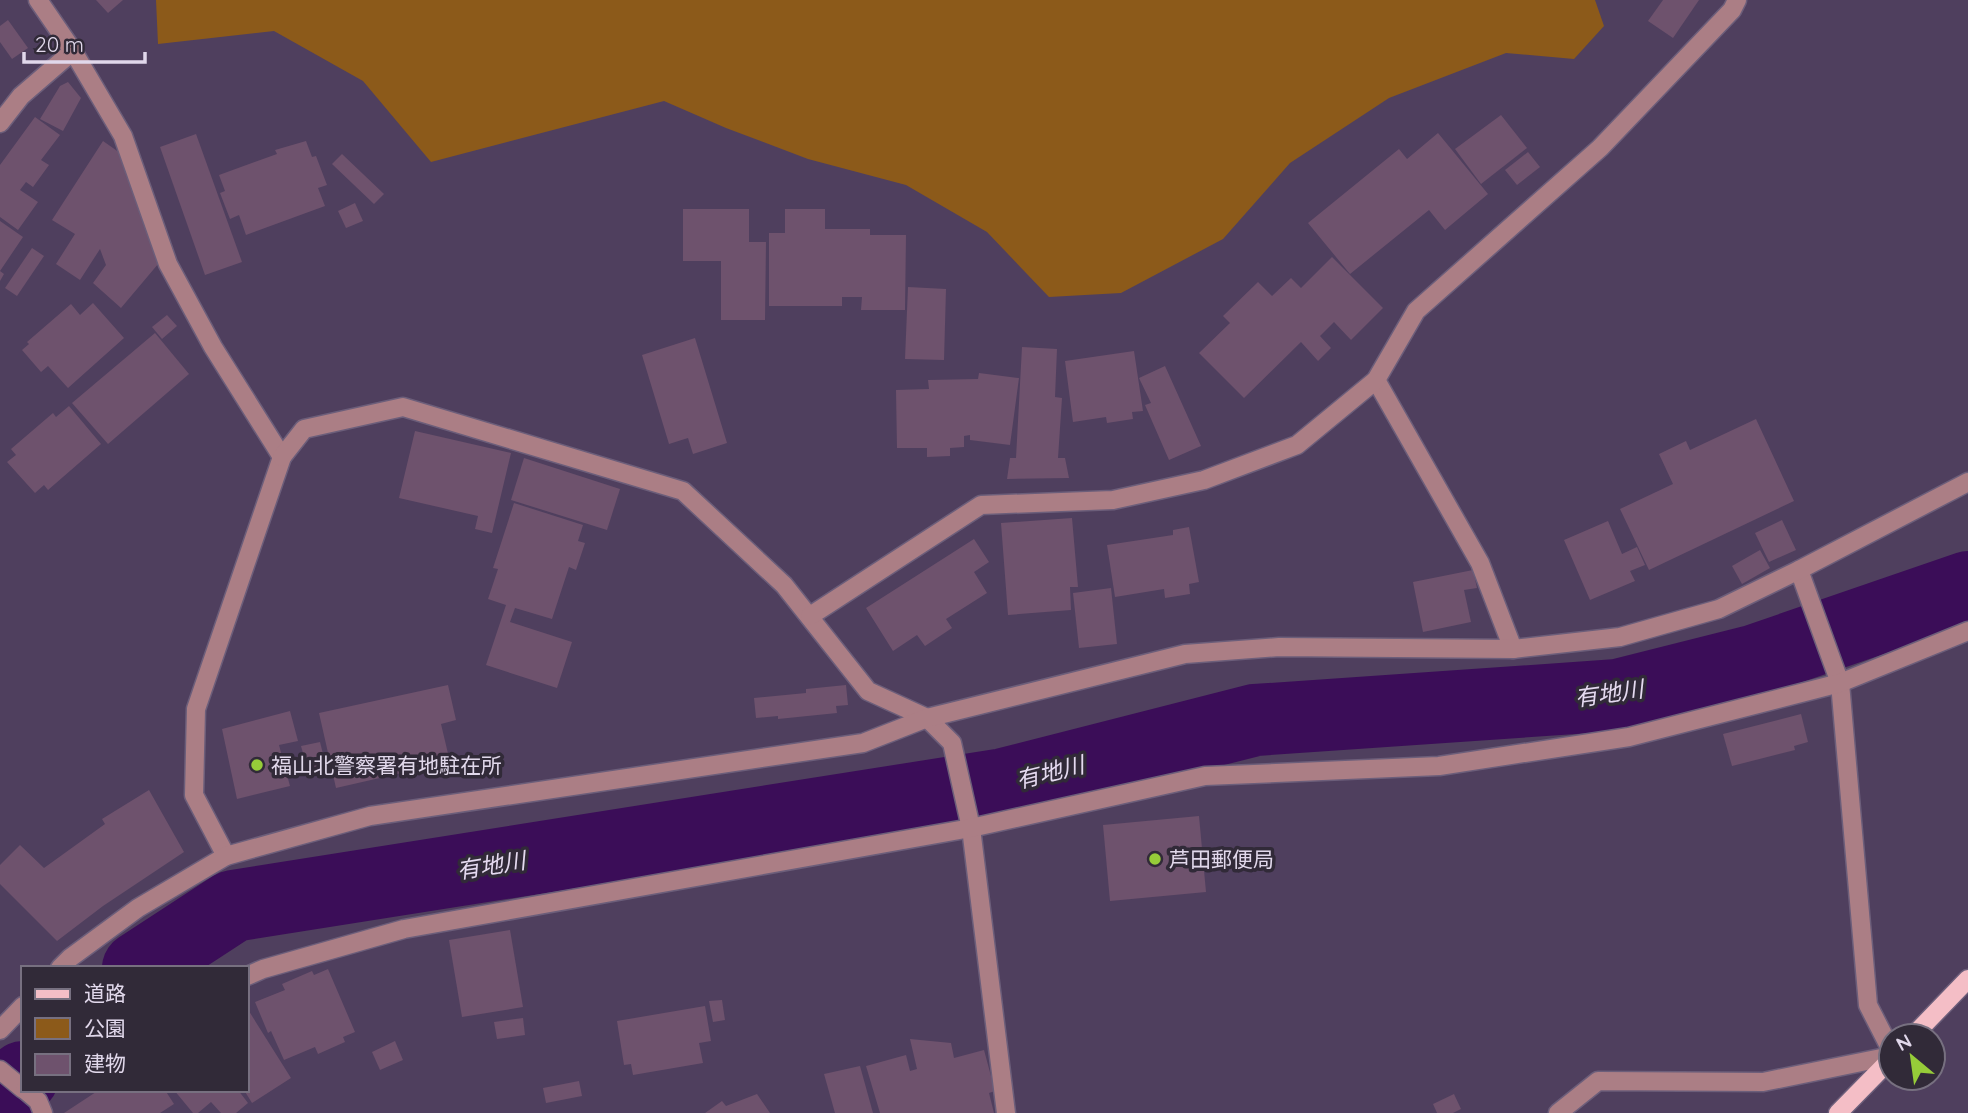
<svg xmlns="http://www.w3.org/2000/svg" width="1968" height="1113" viewBox="0 0 1968 1113" font-family="Quicksand,'Noto Sans JP',sans-serif">
<style>
.green{fill:#8c5a1a}
.lines{fill:none;stroke-linecap:round;stroke-linejoin:round}
.river{stroke:#3b0d58;stroke-width:72}
.building{fill:#6e526d}
.minor-casing{stroke:#6c5e7a;stroke-width:21}
.major-casing{stroke:#6c5e7a;stroke-width:21}
.minor{stroke:#ab7e85;stroke-width:18}
.major{stroke:#f4bec6;stroke-width:18}
.poi-dot{fill:#96cc39;stroke:#312a38;stroke-width:2.5}
.labels{text-anchor:middle;dominant-baseline:central;stroke-width:7;stroke-linejoin:round;paint-order:stroke}
.poi-label{font-size:21px;fill:#e1d8eb;stroke:#312a38;text-anchor:start}
.water-label{font-size:23px;font-style:italic;fill:#e5daf0;stroke:#312a38}
</style>
<rect width="100%" height="100%" fill="#4f3f5e"/>
<polygon class="green" points="156,0 1595,0 1604,26 1574,59 1506,53 1389,98 1290,163 1223,239 1121,293 1049,297 987,232 906,185 808,159 726,128 664,101 431,162 363,81 274,31 158,44"/>
<g class="lines">
<g class="river">
<polyline points="138,968 233,906 1004,784 1255,720 1618,695 1753,661 1968,587"/>
<polyline points="0,1101 23,1077"/>
</g>
</g>
<g class="building">
<polygon points="96,0 123,0 108,13"/>
<polygon points="1663,0 1699,0 1673,38 1648,21"/>
<polygon points="8,20 28,48 12,59 0,42 0,26"/>
<polygon points="68,82 81,98 63,131 40,119 60,86"/>
<polygon points="1501,115 1527,148 1481,184 1455,149"/>
<polygon points="35,117 60,135 41,160 49,165 33,187 26,182 20,190 38,202 18,230 0,217 0,165"/>
<polygon points="1438,133 1488,194 1445,230 1429,210 1350,274 1308,223 1399,149 1407,159"/>
<polygon points="196,134 242,262 205,275 160,147"/>
<polygon points="103,141 123,155 164,257 121,308 93,283 106,265 100,249 80,280 56,264 75,234 52,220"/>
<polygon points="306,141 312,157 316,156 327,185 318,188 325,206 246,235 239,215 230,219 220,193 225,191 219,175 277,154 275,150"/>
<polygon points="1528,152 1540,167 1517,185 1505,170"/>
<polygon points="342,154 384,194 374,204 332,164"/>
<polygon points="355,203 363,221 346,228 338,211"/>
<polygon points="683,209 749,209 749,242 766,242 765,320 721,320 721,261 683,261"/>
<polygon points="785,209 825,209 825,229 870,229 870,235 906,235 905,310 861,310 862,297 842,297 842,306 769,306 769,233 785,233"/>
<polygon points="0,221 23,237 0,271 4,274 0,281"/>
<polygon points="32,248 44,256 17,296 5,288"/>
<polygon points="1332,257 1383,308 1351,340 1334,322 1320,336 1331,348 1318,361 1301,342 1244,398 1199,353 1230,323 1223,316 1258,282 1272,296 1291,278 1301,288"/>
<polygon points="908,287 946,289 944,360 905,359"/>
<polygon points="93,303 124,338 68,388 48,366 41,372 22,350 29,344 27,342 71,304 80,315"/>
<polygon points="167,315 177,326 162,339 152,327"/>
<polygon points="155,333 189,374 108,444 72,403"/>
<polygon points="695,338 727,443 693,454 688,438 669,444 642,355"/>
<polygon points="1022,347 1057,349 1055,397 1062,398 1058,458 1065,458 1069,478 1007,479 1010,458 1016,458"/>
<polygon points="1134,351 1143,411 1132,412 1133,419 1107,423 1106,417 1073,422 1065,361"/>
<polygon points="1165,366 1201,446 1169,460 1145,405 1151,403 1139,378"/>
<polygon points="979,373 1019,378 1010,445 970,440 970,435 964,436 964,447 950,448 950,456 927,457 927,448 897,448 896,390 929,389 928,380 978,379"/>
<polygon points="69,406 101,444 48,490 44,485 35,493 7,462 16,455 11,449 53,413 56,417"/>
<polygon points="1756,419 1794,501 1649,570 1620,509 1673,484 1659,454 1686,441 1690,450"/>
<polygon points="415,431 511,453 492,533 475,529 478,516 399,498"/>
<polygon points="524,458 620,489 607,530 511,500"/>
<polygon points="514,503 583,525 578,541 585,543 576,570 569,567 552,619 515,608 510,622 572,642 557,688 486,665 506,605 488,599 498,569 493,568"/>
<polygon points="1072,518 1078,587 1070,587 1071,610 1008,615 1001,523"/>
<polygon points="1782,520 1796,550 1769,562 1755,533"/>
<polygon points="1608,521 1622,554 1637,547 1645,565 1630,571 1635,581 1590,600 1564,540"/>
<polygon points="1189,527 1199,582 1189,584 1190,594 1165,598 1164,589 1115,597 1107,545 1173,535 1173,530"/>
<polygon points="974,539 989,562 974,572 987,593 946,619 952,628 925,646 917,635 893,651 866,608"/>
<polygon points="1760,550 1770,568 1742,584 1732,566"/>
<polygon points="1473,570 1477,588 1464,590 1471,622 1423,632 1413,582"/>
<polygon points="1111,588 1117,644 1079,648 1073,593"/>
<polygon points="448,685 456,720 441,724 450,762 336,788 319,713"/>
<polygon points="846,685 848,705 836,706 837,713 778,719 778,716 756,718 754,698 806,693 806,689"/>
<polygon points="290,711 298,741 279,745 290,786 237,799 222,729"/>
<polygon points="1801,714 1808,742 1794,746 1795,750 1732,766 1723,734"/>
<polygon points="320,742 326,766 308,771 301,746"/>
<polygon points="149,790 184,852 103,906 57,941 0,884 0,865 20,845 44,868 105,824 102,819"/>
<polygon points="1199,816 1206,892 1110,901 1103,825"/>
<polygon points="510,930 523,1007 462,1017 449,940"/>
<polygon points="328,969 355,1032 343,1037 345,1042 318,1054 315,1047 284,1060 271,1031 268,1033 255,1002 285,990 282,984 312,971 314,975"/>
<polygon points="722,1000 725,1020 713,1022 709,1001"/>
<polygon points="705,1006 711,1041 699,1043 703,1063 633,1075 631,1064 624,1065 617,1021"/>
<polygon points="247,1008 291,1078 252,1103 244,1090 247,1090"/>
<polygon points="523,1018 525,1035 497,1039 494,1022"/>
<polygon points="910,1039 951,1043 954,1058 984,1050 995,1091 989,1093 994,1113 880,1113 866,1066 906,1055 910,1071 917,1069"/>
<polygon points="395,1041 403,1060 380,1070 372,1052"/>
<polygon points="860,1066 873,1113 835,1113 824,1074"/>
<polygon points="579,1081 582,1096 546,1103 543,1088"/>
<polygon points="99,1090 165,1090 174,1104 160,1113 64,1113"/>
<polygon points="174,1090 238,1090 248,1103 236,1113 221,1113 211,1102 198,1113 193,1113"/>
<polygon points="757,1094 770,1113 705,1113 722,1101 726,1106"/>
<polygon points="1454,1094 1461,1109 1453,1113 1437,1113 1433,1104"/>
</g>
<g class="lines">
<defs>
<g id="minor">
<polyline points="38,0 73,51 123,136 168,264 213,347 282,457 196,709 194,795 226,856"/>
<polyline points="0,123 21,96 73,51"/>
<polyline points="1376,380 1480,563 1513,649"/>
<polyline points="282,457 304,429 403,407 683,491 784,585 868,691 927,718 952,743 971,828 1006,1113"/>
<polyline points="1799,570 1840,683 1868,1005 1891,1050"/>
<polyline points="810,616 981,505 1113,500 1204,480 1297,445 1376,380 1416,311 1600,148 1732,10 1737,0"/>
<polyline points="60,968 70,958 138,908 226,856 370,816 863,743 927,718 1185,654 1279,647 1513,649 1620,637 1719,609 1799,570 1968,482"/>
<polyline points="247,976 263,969 404,929 971,828 1205,776 1439,766 1629,737 1840,683 1968,631"/>
<polyline points="0,1030 23,1006"/>
<polyline points="0,1070 23,1089"/>
<polyline points="25,1090 38,1101 43,1113"/>
<polyline points="1558,1113 1598,1081 1763,1082 1891,1056"/>
</g>
<g id="major">
<polyline points="1913,1036 1968,979"/>
<polyline points="1838,1113 1891,1059"/>
</g>
</defs>
<use href="#minor" class="minor-casing"/>
<use href="#major" class="major-casing"/>
<use href="#minor" class="minor"/>
<use href="#major" class="major"/>
</g>
<g class="poi-dot">
<circle cx="257" cy="765" r="7"/>
<circle cx="1155" cy="859" r="7"/>
</g>
<g class="labels">
<g class="poi-label">
<text x="271" y="765">福山北警察署有地駐在所</text>
<text x="1169" y="859">芦田郵便局</text>
</g>
<g class="water-label">
<text transform="translate(1609 693) rotate(-8)">有地川</text>
<text transform="translate(1050 772) rotate(-14)">有地川</text>
<text transform="translate(491 865) rotate(-9)">有地川</text>
</g>
</g>
<rect x="21" y="966" width="228" height="126" fill="#312a38" stroke="#777080" stroke-width="2"/>
<rect x="35" y="989" width="35" height="10" fill="#f4bec6" stroke="#777080" stroke-width="2"/>
<text x="84" y="1001" font-size="21" fill="#e1d8eb">道路</text>
<rect x="35" y="1018" width="35" height="21" fill="#8c5a1a" stroke="#777080" stroke-width="2"/>
<text x="84" y="1036" font-size="21" fill="#e1d8eb">公園</text>
<rect x="35" y="1054" width="35" height="21" fill="#6e526d" stroke="#777080" stroke-width="2"/>
<text x="84" y="1071" font-size="21" fill="#e1d8eb">建物</text>
<g transform="translate(1912 1057) rotate(331)"><circle r="33" fill="#312a38" stroke="#777080" stroke-width="2"/>
<path d="M0-5L12 26L0 18L-12 26Z" fill="#96cc39"/>
<text y="-10" font-size="19" font-weight="bold" text-anchor="middle" fill="#e1d8eb">N</text>
</g>
<path d="M24 52v10h121v-10" fill="none" stroke="#e1d8eb" stroke-width="3.5"/>
<text x="35" y="52" font-size="21" fill="#e1d8eb" stroke="#312a38" stroke-width="5" paint-order="stroke">20 m</text>
</svg>
